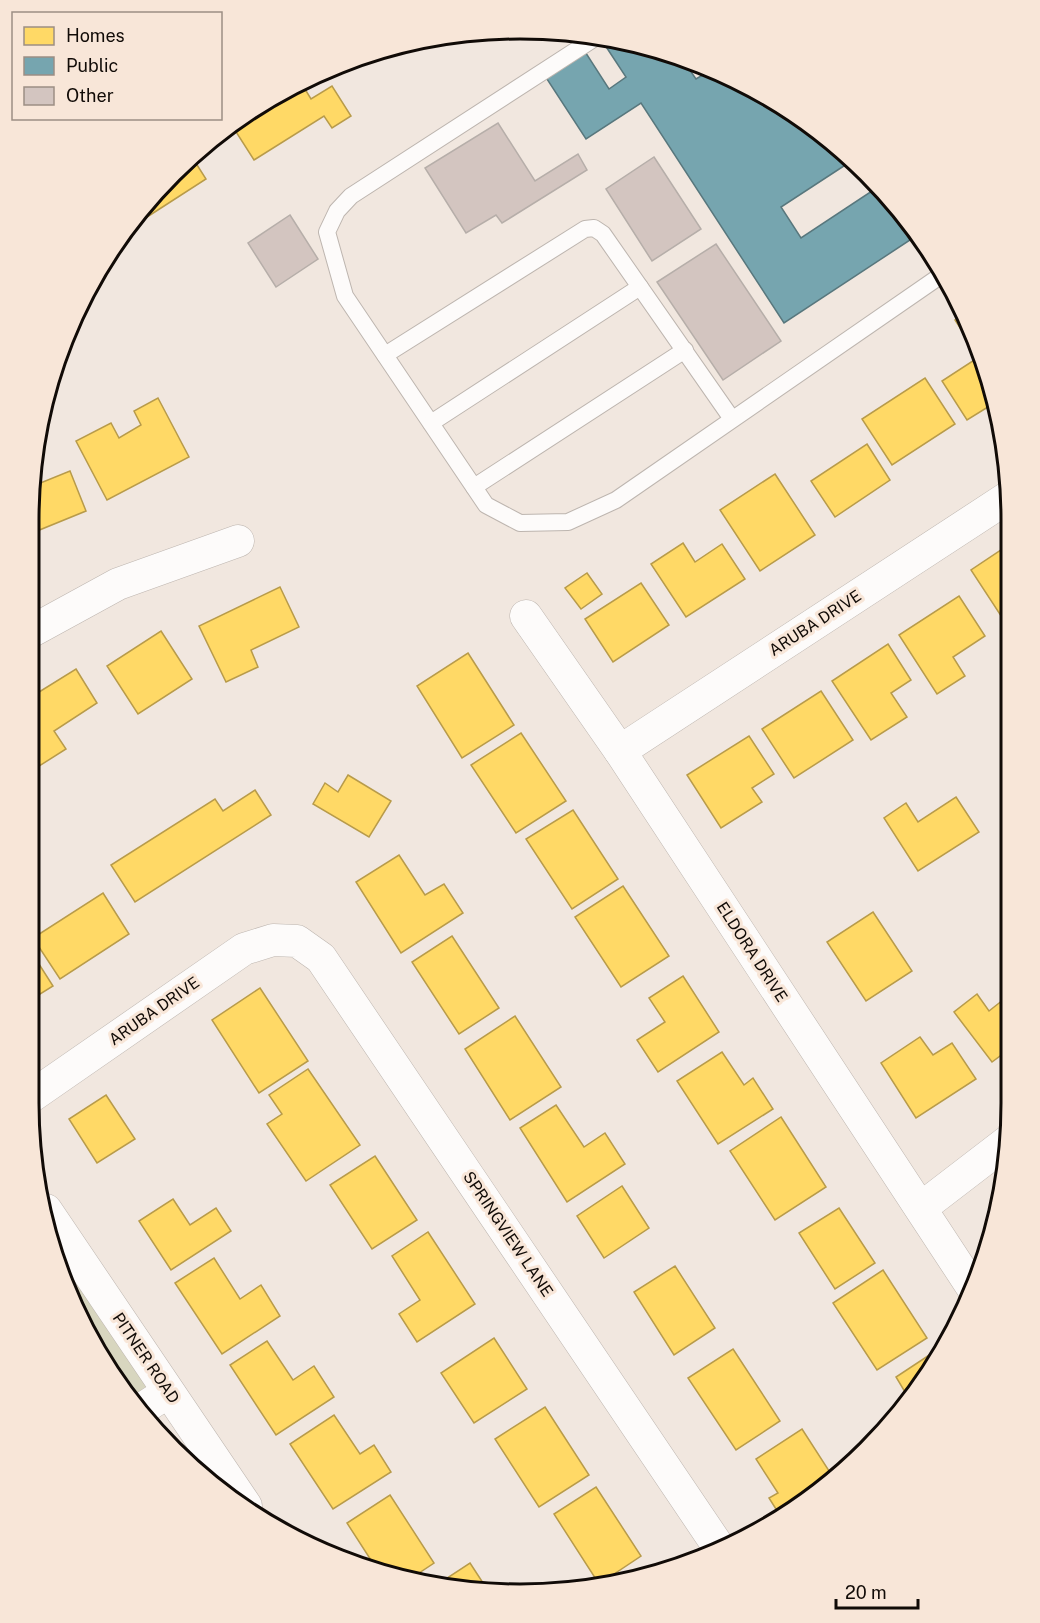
<svg xmlns="http://www.w3.org/2000/svg" width="1040" height="1623" viewBox="0 0 1040 1623" font-family="'Public Sans',sans-serif">
<style>
.green{fill:#d8d6bf}
.homes{fill:#ffd966;stroke:#b89b4a;stroke-width:1.5}
.public{fill:#76a5af;stroke:#58777d;stroke-width:1.5}
.building{fill:#d3c5c0;stroke:#b6aea9;stroke-width:1.5}
.lines{fill:none;stroke-linecap:round;stroke-linejoin:round}
.lane-casing{stroke:#bdb5af;stroke-width:18}
.street-casing{stroke:#bdb5af;stroke-width:33}
.lane{stroke:#fdfbfa;stroke-width:16}
.street{stroke:#fdfbfa;stroke-width:32}
.labels{text-anchor:middle;dominant-baseline:central;stroke-width:6;stroke-linejoin:round;paint-order:stroke}
.street-label{font-size:16px;fill:#110b07;stroke:#f8e6d8}
.rim{fill:none;stroke:#110b07;stroke-width:3}
</style>
<rect width="100%" height="100%" fill="#f1e7df"/>
<polygon class="green" points="46,1210 168,1392 142,1409 112,1376 54,1261"/>
<g class="homes">
<polygon points="300,81 311,99 332,86 351,116 332,128 324,116 254,160 231,124"/>
<polygon points="192,157 206,179 130,228 150,196"/>
<polygon points="965,314 995,393 996,402 967,420 942,381 979,357 955,320"/>
<polygon points="925,378 955,424 892,465 862,419"/>
<polygon points="158,398 189,457 107,500 76,441 111,423 119,438 141,425 134,411"/>
<polygon points="867,444 890,480 835,517 811,481"/>
<polygon points="70,471 86,511 32,533 33,486"/>
<polygon points="775,474 815,535 760,571 720,510"/>
<polygon points="683,543 695,562 722,544 745,579 686,617 651,564"/>
<polygon points="1010,544 1010,623 1007,625 971,570"/>
<polygon points="587,573 602,594 581,609 565,588"/>
<polygon points="641,583 669,625 613,662 585,619"/>
<polygon points="280,587 299,627 251,650 258,667 226,682 199,626"/>
<polygon points="959,596 985,636 953,657 965,676 937,694 899,635"/>
<polygon points="161,631 192,679 138,714 107,666"/>
<polygon points="888,644 911,680 891,693 907,717 871,740 832,681"/>
<polygon points="468,653 514,725 462,758 417,686"/>
<polygon points="76,669 97,703 54,731 66,749 36,768 31,759 31,697"/>
<polygon points="821,691 853,740 794,778 762,729"/>
<polygon points="521,733 566,801 516,833 471,765"/>
<polygon points="749,736 774,774 752,788 762,802 721,828 687,775"/>
<polygon points="348,775 391,801 369,837 313,804 325,783 338,792"/>
<polygon points="255,790 271,815 135,902 111,865 215,799 223,811"/>
<polygon points="956,797 979,832 918,871 884,818 906,803 918,822"/>
<polygon points="1009,798 1009,818 1005,817"/>
<polygon points="573,810 618,879 572,909 526,839"/>
<polygon points="399,855 425,895 444,884 463,913 401,953 356,882"/>
<polygon points="623,886 669,956 621,987 575,917"/>
<polygon points="103,893 129,934 60,979 33,938"/>
<polygon points="873,912 912,971 866,1001 827,942"/>
<polygon points="452,936 499,1008 459,1034 412,962"/>
<polygon points="30,950 53,986 29,1001"/>
<polygon points="683,976 719,1032 658,1072 637,1040 665,1022 649,998"/>
<polygon points="260,988 308,1061 259,1093 212,1020"/>
<polygon points="977,994 989,1011 1008,996 1008,1050 992,1062 954,1012"/>
<polygon points="515,1016 561,1087 510,1120 465,1049"/>
<polygon points="920,1037 933,1055 952,1043 976,1079 916,1118 881,1063"/>
<polygon points="722,1052 744,1085 753,1078 773,1109 718,1144 677,1081"/>
<polygon points="308,1069 360,1145 306,1181 267,1124 282,1114 269,1095"/>
<polygon points="106,1095 135,1139 97,1163 69,1119"/>
<polygon points="556,1105 584,1147 605,1133 625,1164 567,1202 520,1128"/>
<polygon points="781,1117 826,1187 775,1220 730,1151"/>
<polygon points="375,1156 417,1220 372,1249 330,1185"/>
<polygon points="622,1186 649,1228 604,1258 577,1216"/>
<polygon points="173,1199 190,1225 216,1208 231,1231 171,1270 139,1221"/>
<polygon points="839,1208 875,1263 835,1289 799,1233"/>
<polygon points="428,1232 475,1304 417,1342 399,1314 420,1300 392,1256"/>
<polygon points="214,1258 240,1299 261,1285 280,1316 222,1354 175,1283"/>
<polygon points="675,1266 715,1328 674,1355 634,1292"/>
<polygon points="883,1270 927,1338 877,1370 833,1303"/>
<polygon points="494,1338 527,1389 474,1423 441,1373"/>
<polygon points="267,1341 293,1380 314,1366 334,1397 276,1435 230,1365"/>
<polygon points="733,1349 780,1421 736,1450 688,1378"/>
<polygon points="937,1350 908,1397 896,1377"/>
<polygon points="545,1407 589,1475 539,1507 495,1439"/>
<polygon points="334,1415 360,1454 374,1445 391,1472 333,1509 290,1444"/>
<polygon points="802,1429 833,1477 793,1512 781,1517 769,1498 778,1493 756,1459"/>
<polygon points="596,1487 641,1556 599,1584 554,1514"/>
<polygon points="390,1495 434,1563 413,1577 378,1571 347,1523"/>
<polygon points="470,1563 487,1589 441,1582"/>
<polygon points="650,1568 655,1574 633,1580"/>
</g>
<polygon class="public" points="603,37 680,56 696,79 711,70 765,94 844,150 853,160 781,207 801,238 878,187 910,221 901,227 910,240 784,323 641,103 586,139 545,76 584,50 609,89 626,77 601,39"/>
<g class="building">
<polygon points="498,123 535,181 578,154 587,170 502,223 496,215 466,233 425,168"/>
<polygon points="654,157 701,229 652,261 606,189"/>
<polygon points="290,215 318,259 276,287 248,243"/>
<polygon points="716,244 781,341 723,380 657,282"/>
</g>
<g class="lines">
<defs>
<g id="lane">
<polyline points="598,36 351,196 337,211 327,232 345,296 486,505 520,523 568,522 616,500 943,274"/>
<polyline points="385,355 585,229 594,228 603,234 732,419"/>
<polyline points="431,423 640,287"/>
<polyline points="474,487 685,350"/>
</g>
<g id="street">
<polyline points="526,616 620,751 974,1290"/>
<polyline points="32,631 118,584 238,541"/>
<polyline points="620,751 1010,496"/>
<polyline points="29,1098 244,949 273,940 297,941 321,958 718,1546"/>
<polyline points="921,1208 1007,1142"/>
<polyline points="46,1210 246,1506"/>
<polyline points="142,1409 168,1392"/>
</g>
</defs>
<use href="#lane" class="lane-casing"/>
<use href="#street" class="street-casing"/>
<use href="#lane" class="lane"/>
<use href="#street" class="street"/>
</g>
<g class="labels">
<g class="street-label">
<text transform="translate(815 623) rotate(-33)">ARUBA DRIVE</text>
<text transform="translate(752 952) rotate(57)">ELDORA DRIVE</text>
<text transform="translate(154 1011) rotate(-35)">ARUBA DRIVE</text>
<text transform="translate(508 1234) rotate(56)">SPRINGVIEW LANE</text>
<text transform="translate(146 1358) rotate(56)">PITNER ROAD</text>
</g>
</g>
<path d="M0 0H1040V1623H0ZM520 39H520A481 481 0 0 1 1001 520V1103A481 481 0 0 1 520 1584H520A481 481 0 0 1 39 1103V520A481 481 0 0 1 520 39Z" fill="#f8e6d8" fill-rule="evenodd"/>
<path class="rim" d="M520 39H520A481 481 0 0 1 1001 520V1103A481 481 0 0 1 520 1584H520A481 481 0 0 1 39 1103V520A481 481 0 0 1 520 39Z"/>
<rect x="12" y="12" width="210" height="108" fill="#f8e6d8" stroke="#9c8e84" stroke-width="1.5"/>
<rect x="24" y="27" width="30" height="18" fill="#ffd966" stroke="#9c8e84" stroke-width="1.5"/>
<text x="66" y="42" font-size="18" fill="#110b07">Homes</text>
<rect x="24" y="57" width="30" height="18" fill="#76a5af" stroke="#9c8e84" stroke-width="1.5"/>
<text x="66" y="72" font-size="18" fill="#110b07">Public</text>
<rect x="24" y="87" width="30" height="18" fill="#d3c5c0" stroke="#9c8e84" stroke-width="1.5"/>
<text x="66" y="102" font-size="18" fill="#110b07">Other</text>
<path d="M836 1599v9h82v-9" fill="none" stroke="#110b07" stroke-width="3"/>
<text x="845" y="1599" font-size="18" fill="#110b07" stroke="#f8e6d8" stroke-width="4.5" paint-order="stroke">20 m</text>
</svg>
